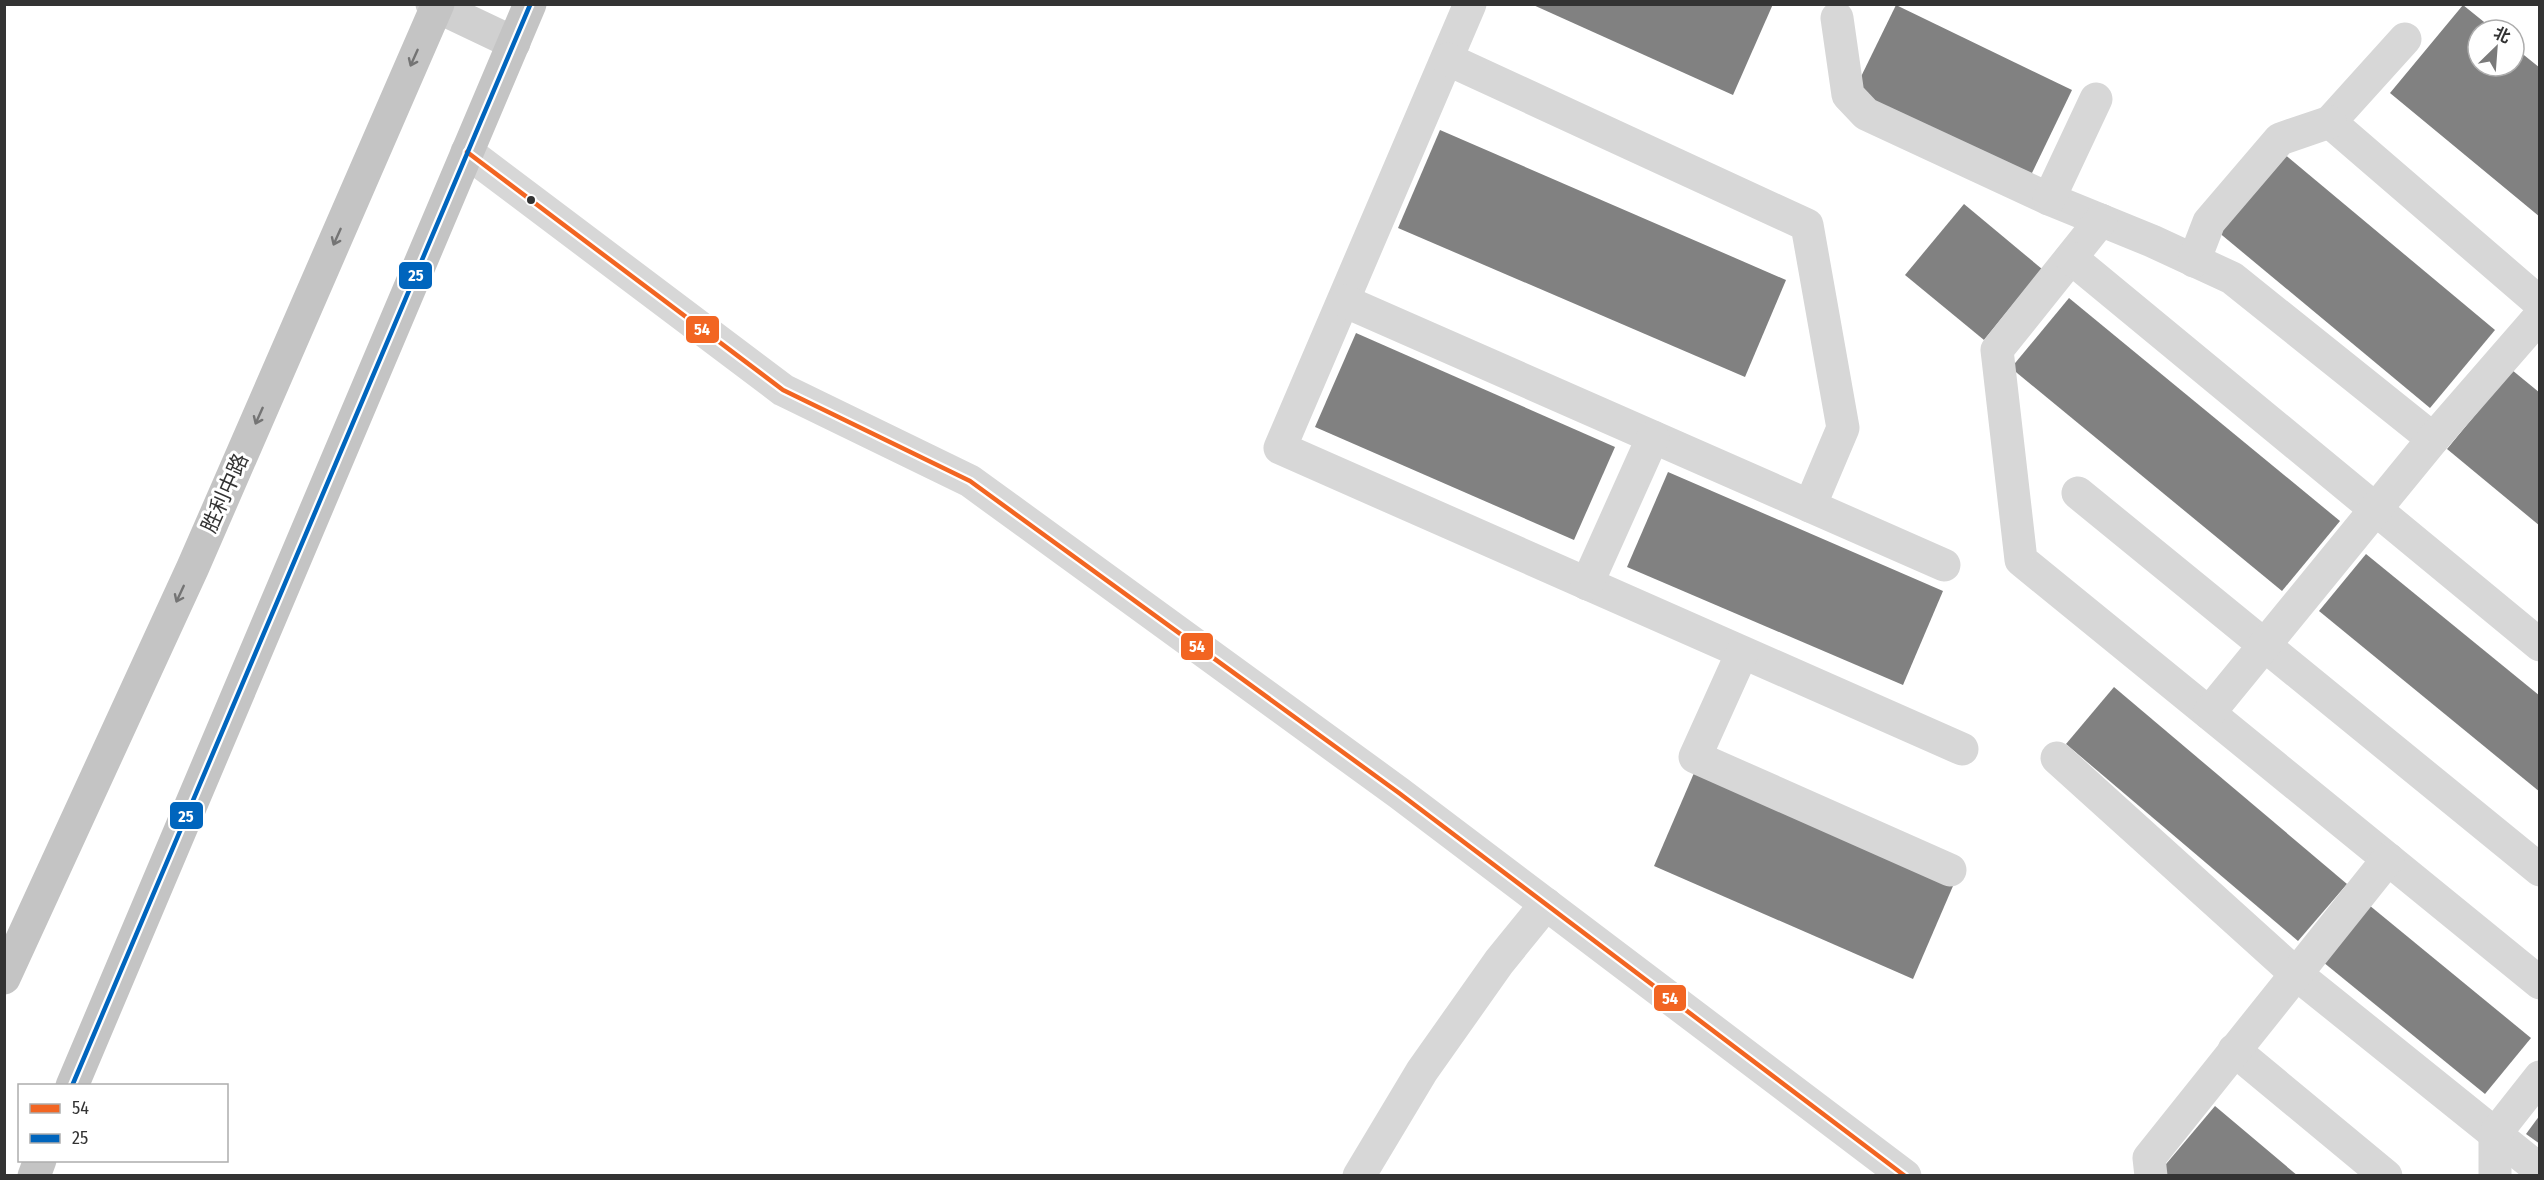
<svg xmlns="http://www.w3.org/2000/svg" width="2544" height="1180" viewBox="0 0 2544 1180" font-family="'Fira Sans Condensed','Noto Sans SC',sans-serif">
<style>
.building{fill:#818181}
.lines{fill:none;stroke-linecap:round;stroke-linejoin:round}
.street{stroke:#d7d7d7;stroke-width:33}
.secondary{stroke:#d0d0d0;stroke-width:33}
.highway{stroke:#c4c4c4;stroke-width:33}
.bus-1-casing{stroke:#fff;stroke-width:9}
.bus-2-casing{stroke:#fff;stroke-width:9}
.bus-1{stroke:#f26522;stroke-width:4.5}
.bus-2{stroke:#0065bd;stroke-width:4.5}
.oneway{stroke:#747474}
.bus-dot{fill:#333;stroke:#fff;stroke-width:2}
.labels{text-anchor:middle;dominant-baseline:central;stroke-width:6;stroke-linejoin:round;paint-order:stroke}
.street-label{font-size:21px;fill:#333;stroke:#fff}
.line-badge{stroke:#fff;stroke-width:2}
.badge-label{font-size:16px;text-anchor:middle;font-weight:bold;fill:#fff}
</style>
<rect width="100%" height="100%" fill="#fff"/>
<g class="building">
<polygon points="1531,4 1773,4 1733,95"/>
<polygon points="1896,5 2072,90 2031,175 1854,91"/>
<polygon points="2463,5 2494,30 2478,30 2478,66 2514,66 2514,47 2540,68 2540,217 2390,93"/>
<polygon points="1440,130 1786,280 1745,377 1398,228"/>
<polygon points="2283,153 2495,330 2430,408 2217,231"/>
<polygon points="1964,204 2042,269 1984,340 1905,275"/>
<polygon points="2069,298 2340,521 2282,591 2011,368"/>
<polygon points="1356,333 1615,447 1574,540 1315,427"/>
<polygon points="2512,370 2540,393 2540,526 2447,449"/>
<polygon points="1668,472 1943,591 1903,685 1627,567"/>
<polygon points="2366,554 2540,696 2540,792 2319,611"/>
<polygon points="2114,687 2347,884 2298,941 2066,744"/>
<polygon points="1694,773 1953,886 1913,979 1654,866"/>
<polygon points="2369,905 2531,1038 2485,1094 2323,962"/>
<polygon points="2215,1106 2298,1176 2167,1176 2161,1170"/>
<polygon points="2540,1115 2540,1144 2526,1134"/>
</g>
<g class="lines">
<g class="street">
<polyline points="1470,4 1280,448 1962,749"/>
<polyline points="1837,18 1848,95 1866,114 2049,199 2152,241 2232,278 2433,439"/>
<polyline points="2405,39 2330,122 2540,303"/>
<polyline points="1447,59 1807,225 1843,428 1810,506"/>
<polyline points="467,152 783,390 970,481 1399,793 1905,1176"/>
<polyline points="2049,199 2096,99"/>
<polyline points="2101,220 1997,350 2021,560 2540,983"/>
<polyline points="2071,258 2540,645"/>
<polyline points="2194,261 2209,222 2280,139 2330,122"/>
<polyline points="1344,301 1944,565"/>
<polyline points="2078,493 2540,870"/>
<polyline points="1587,584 1653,437"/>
<polyline points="1742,653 1695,757 1950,870"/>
<polyline points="2209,713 2433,439 2540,316"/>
<polyline points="2057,758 2295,973 2540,1170"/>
<polyline points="2234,1050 2386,1176"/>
<polyline points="1359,1176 1422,1071 1499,962 1546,904"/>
<polyline points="2151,1176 2149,1158 2388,859"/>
<polyline points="2495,1176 2495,1134 2540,1077"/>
</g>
<polyline class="secondary" points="432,4 514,43"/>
<g class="highway">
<polyline points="4,978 193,567 438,4"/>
<polyline points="72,1086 530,4"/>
<polyline points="34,1176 40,1160"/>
</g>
<defs>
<polyline id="bus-1" points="467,152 783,390 970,481 1399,793 1905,1176"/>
<polyline id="bus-2" points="72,1086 530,5"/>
</defs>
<use href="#bus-1" class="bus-1-casing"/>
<use href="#bus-2" class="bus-2-casing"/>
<use href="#bus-1" class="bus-1"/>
<use href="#bus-2" class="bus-2"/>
</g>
<defs><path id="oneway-shaft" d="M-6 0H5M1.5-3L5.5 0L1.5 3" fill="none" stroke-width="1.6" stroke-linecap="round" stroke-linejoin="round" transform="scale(1.5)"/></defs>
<g class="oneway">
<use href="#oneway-shaft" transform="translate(414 58) rotate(114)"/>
<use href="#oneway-shaft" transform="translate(337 237) rotate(114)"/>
<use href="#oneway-shaft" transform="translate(259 416) rotate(114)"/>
<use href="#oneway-shaft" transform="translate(180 594) rotate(115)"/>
</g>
<circle class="bus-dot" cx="531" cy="200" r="5"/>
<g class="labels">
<g class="street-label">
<text transform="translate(225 493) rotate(-66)">胜利中路</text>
</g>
</g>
<g class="line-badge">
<rect x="398" y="261" width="35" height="29" rx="6" fill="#0065bd"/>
<rect x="685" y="315" width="35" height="29" rx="6" fill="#f26522"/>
<rect x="1180" y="632" width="34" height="29" rx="6" fill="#f26522"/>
<rect x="169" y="801" width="35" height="29" rx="6" fill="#0065bd"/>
<rect x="1653" y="984" width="34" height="28" rx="6" fill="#f26522"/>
</g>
<g class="badge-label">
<text x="416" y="281">25</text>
<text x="702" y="335">54</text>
<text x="1197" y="652">54</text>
<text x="186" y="822">25</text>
<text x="1670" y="1004">54</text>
</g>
<rect width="2544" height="1180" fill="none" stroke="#333333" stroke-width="12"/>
<rect x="18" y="1084" width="210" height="78" fill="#ffffff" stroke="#adadad" stroke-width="1.5"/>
<rect x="30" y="1104" width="30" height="9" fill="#f26522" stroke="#adadad" stroke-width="1.5"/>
<text x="72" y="1114" font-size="18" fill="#333333">54</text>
<rect x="30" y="1134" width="30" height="9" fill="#0065bd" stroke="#adadad" stroke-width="1.5"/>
<text x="72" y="1144" font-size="18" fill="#333333">25</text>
<g transform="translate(2496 48) rotate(25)"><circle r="28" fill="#ffffff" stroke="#adadad" stroke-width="1.5"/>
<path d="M0-4.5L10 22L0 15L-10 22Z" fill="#7a7a7a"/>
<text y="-9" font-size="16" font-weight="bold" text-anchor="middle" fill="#333333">北</text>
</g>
</svg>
